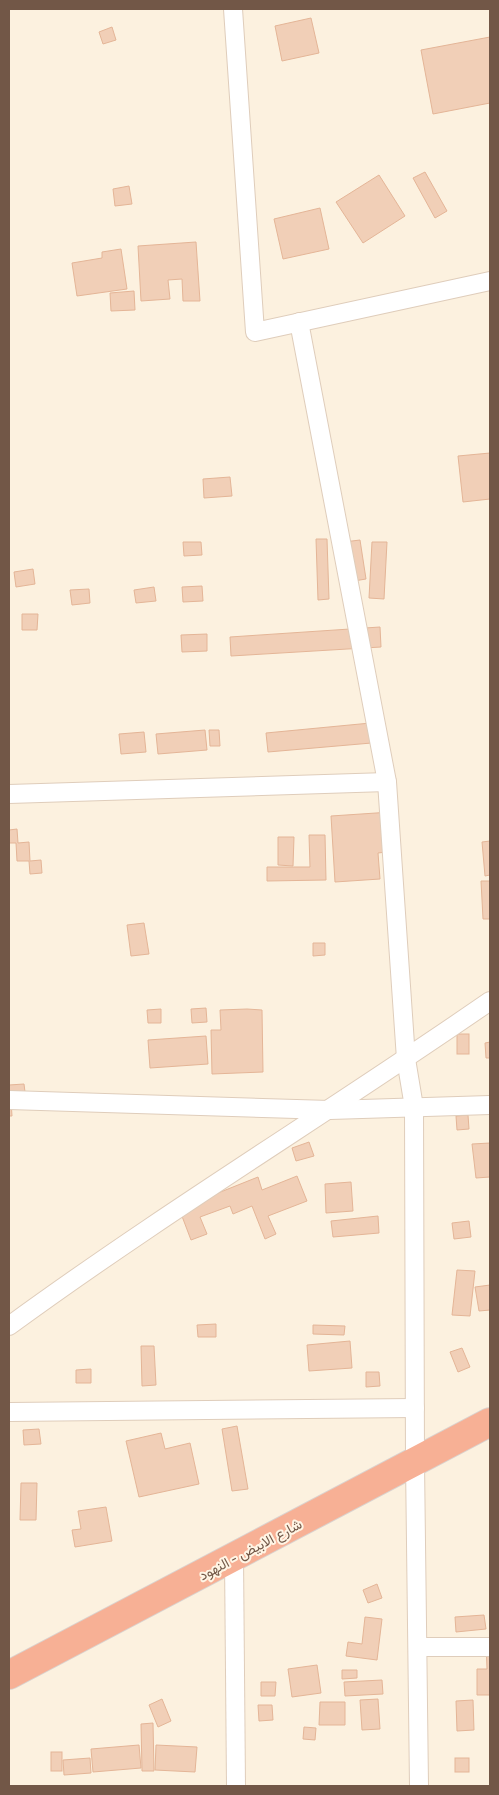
<svg xmlns="http://www.w3.org/2000/svg" width="499" height="1795" viewBox="0 0 499 1795" font-family="'Golos Text',Vazirmatn,sans-serif">
<style>
.building{fill:#f1cfb7;stroke:#e4b597}
.lines{fill:none;stroke-linecap:round;stroke-linejoin:round}
.street-casing{stroke:#dfcdbb;stroke-width:20}
.highway-casing{stroke:#dad3cf;stroke-width:30}
.street{stroke:#fff;stroke-width:18}
.highway{stroke:#f7b095;stroke-width:28}
.labels{text-anchor:middle;dominant-baseline:central;stroke-width:4;stroke-linejoin:round;paint-order:stroke}
.street-label{font-size:14px;fill:#725747;stroke:#fff5e5}
</style>
<rect width="100%" height="100%" fill="#fcf1df"/>
<g class="building">
<polygon points="311,18 319,53 282,61 275,26"/>
<polygon points="112,27 116,40 103,44 99,32"/>
<polygon points="490,37 490,103 433,114 421,50"/>
<polygon points="425,172 447,211 435,218 413,178"/>
<polygon points="379,175 405,216 363,243 336,202"/>
<polygon points="129,186 132,204 115,206 113,189"/>
<polygon points="320,208 329,249 283,259 274,219"/>
<polygon points="196,242 200,301 183,301 182,279 168,280 170,299 141,301 138,246"/>
<polygon points="121,249 127,289 77,296 72,263 102,258 102,252"/>
<polygon points="134,291 135,310 111,311 110,293"/>
<polygon points="490,453 490,499 463,502 458,456"/>
<polygon points="230,477 232,496 204,498 203,479"/>
<polygon points="316,539 327,539 329,599 318,600"/>
<polygon points="360,540 366,579 354,581 336,543"/>
<polygon points="183,542 201,542 202,555 184,556"/>
<polygon points="372,542 387,542 384,599 369,598"/>
<polygon points="33,569 35,584 16,587 14,572"/>
<polygon points="202,586 203,601 183,602 182,587"/>
<polygon points="154,587 156,601 136,603 134,590"/>
<polygon points="89,589 90,603 72,605 70,590"/>
<polygon points="22,614 38,614 37,630 22,630"/>
<polygon points="380,627 381,647 231,656 230,637"/>
<polygon points="207,634 207,651 182,652 181,635"/>
<polygon points="381,722 383,742 268,752 266,733"/>
<polygon points="205,730 207,750 158,754 156,734"/>
<polygon points="209,730 219,730 220,746 210,746"/>
<polygon points="144,732 146,752 121,754 119,734"/>
<polygon points="391,812 394,851 378,853 380,879 335,882 331,816"/>
<polygon points="17,829 18,843 29,842 30,861 41,860 42,873 30,874 29,861 17,861 16,843 9,843 9,830"/>
<polygon points="309,835 325,835 326,880 267,881 267,867 310,867"/>
<polygon points="278,837 294,837 293,866 278,865"/>
<polygon points="490,841 490,875 485,876 482,842"/>
<polygon points="481,881 490,881 490,919 483,919"/>
<polygon points="144,923 149,954 131,956 127,925"/>
<polygon points="313,943 325,943 325,955 313,956"/>
<polygon points="206,1008 207,1022 192,1023 191,1009"/>
<polygon points="161,1009 161,1023 148,1023 147,1010"/>
<polygon points="247,1009 262,1010 263,1072 212,1074 211,1030 221,1030 220,1010"/>
<rect x="457" y="1034" width="12" height="20"/>
<polygon points="206,1036 208,1064 150,1068 148,1040"/>
<polygon points="490,1042 490,1058 486,1058 485,1043"/>
<polygon points="24,1084 26,1100 11,1101 12,1116 9,1116 9,1085"/>
<polygon points="468,1115 469,1129 457,1130 456,1116"/>
<polygon points="309,1142 314,1156 296,1161 292,1148"/>
<polygon points="490,1143 490,1177 476,1178 472,1144"/>
<polygon points="297,1176 307,1201 268,1216 276,1234 265,1239 252,1206 233,1214 230,1206 200,1217 207,1234 191,1240 177,1203 193,1203 258,1177 262,1190"/>
<polygon points="351,1182 353,1211 326,1213 325,1184"/>
<polygon points="378,1216 379,1233 333,1237 331,1221"/>
<polygon points="469,1221 471,1237 454,1239 452,1223"/>
<polygon points="457,1270 475,1271 470,1316 452,1315"/>
<polygon points="490,1285 490,1310 479,1311 475,1287"/>
<polygon points="216,1324 216,1337 198,1337 197,1325"/>
<polygon points="313,1325 345,1326 344,1335 313,1334"/>
<polygon points="350,1341 352,1368 309,1371 307,1345"/>
<polygon points="141,1346 154,1346 156,1385 142,1386"/>
<polygon points="462,1348 470,1367 458,1372 450,1352"/>
<polygon points="91,1369 91,1383 76,1383 76,1370"/>
<polygon points="366,1372 379,1372 380,1386 366,1387"/>
<polygon points="237,1426 248,1489 232,1491 222,1429"/>
<polygon points="39,1429 41,1444 24,1445 23,1430"/>
<polygon points="161,1433 165,1449 190,1443 199,1484 139,1497 126,1441"/>
<polygon points="21,1483 37,1483 36,1520 20,1520"/>
<polygon points="106,1507 112,1541 75,1547 72,1530 81,1529 78,1511"/>
<polygon points="377,1584 382,1598 368,1603 363,1590"/>
<polygon points="484,1615 486,1629 456,1632 455,1617"/>
<polygon points="365,1617 382,1619 377,1660 346,1656 348,1642 362,1644"/>
<polygon points="486,1642 490,1642 490,1695 477,1695 477,1669 487,1669"/>
<polygon points="317,1665 321,1693 292,1697 288,1669"/>
<polygon points="342,1670 357,1670 357,1678 342,1679"/>
<polygon points="382,1680 383,1694 345,1696 344,1682"/>
<polygon points="261,1682 276,1682 275,1696 261,1696"/>
<polygon points="162,1699 171,1721 158,1727 149,1705"/>
<polygon points="378,1699 380,1729 362,1730 360,1700"/>
<polygon points="473,1700 474,1730 457,1731 456,1701"/>
<polygon points="320,1702 345,1702 345,1725 319,1725"/>
<polygon points="258,1705 272,1705 273,1720 259,1721"/>
<polygon points="153,1723 154,1771 142,1771 141,1724"/>
<polygon points="304,1727 316,1728 315,1740 303,1739"/>
<polygon points="139,1745 141,1768 93,1772 91,1749"/>
<polygon points="156,1745 197,1747 195,1772 155,1770"/>
<rect x="51" y="1752" width="11" height="19"/>
<polygon points="90,1758 91,1773 64,1775 63,1760"/>
<rect x="455" y="1758" width="14" height="14"/>
</g>
<g class="lines">
<defs>
<g id="street">
<polyline points="233,9 255,332 490,281"/>
<polyline points="299,322 387,782 406,1059 414,1107 415,1462 419,1786"/>
<polyline points="9,794 387,782"/>
<polyline points="9,1100 330,1110 490,1105"/>
<path d="M9,1326C165,1212 331,1111 490,1001"/>
<polyline points="9,1412 415,1408"/>
<polyline points="234,1557 236,1786"/>
<polyline points="418,1647 490,1647"/>
</g>
<polyline id="highway" points="9,1675 490,1422"/>
</defs>
<use href="#street" class="street-casing"/>
<use href="#highway" class="highway-casing"/>
<use href="#street" class="street"/>
<use href="#highway" class="highway"/>
</g>
<g class="labels">
<g class="street-label">
<text transform="translate(250 1549) rotate(-28)">شارع الابيض - النهود</text>
</g>
</g>
<rect width="499" height="1795" fill="none" stroke="#725747" stroke-width="20"/>
</svg>
